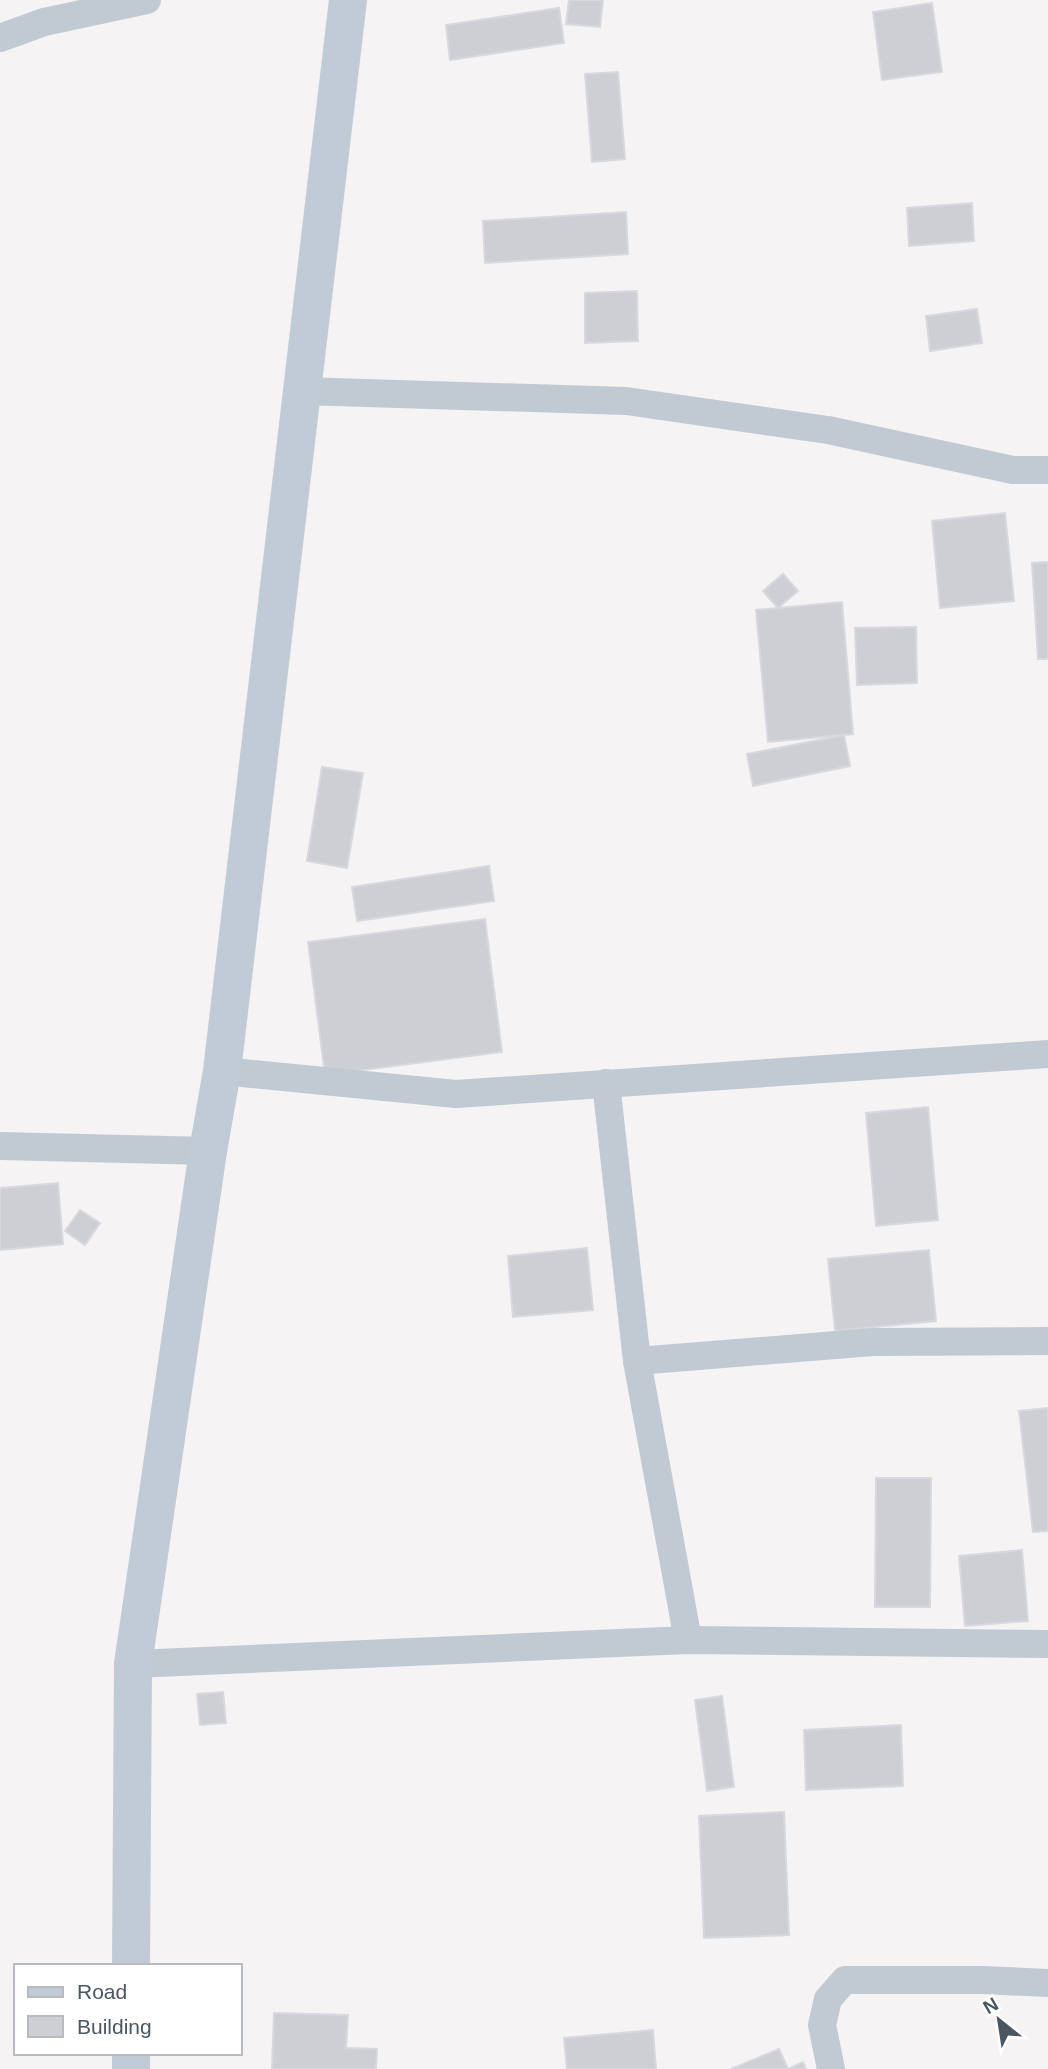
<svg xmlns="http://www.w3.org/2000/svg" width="1048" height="2069" viewBox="0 0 1048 2069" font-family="Arial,sans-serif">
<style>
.building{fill:#cdcfd5;stroke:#d7d9de;stroke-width:2}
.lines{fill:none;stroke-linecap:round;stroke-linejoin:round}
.street{stroke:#c1cad2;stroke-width:28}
.secondary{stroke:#c1cbd6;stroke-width:38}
</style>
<rect width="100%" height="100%" fill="#f5f3f3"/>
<g class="building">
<polygon points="569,0 603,0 600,27 566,24"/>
<polygon points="932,3 942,72 882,80 873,12"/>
<polygon points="559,8 564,43 450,60 446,25"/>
<polygon points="618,72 625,159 592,162 585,74"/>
<polygon points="972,203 974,241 909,246 907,208"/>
<polygon points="626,212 628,254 485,263 483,221"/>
<polygon points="637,291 638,341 585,343 585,293"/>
<polygon points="977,309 982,343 930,351 926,316"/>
<polygon points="1005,513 1014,601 940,608 932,521"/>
<polygon points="1048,562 1048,659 1038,659 1032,563"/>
<polygon points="783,574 798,591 778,608 763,591"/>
<polygon points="842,602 853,734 768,742 756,610"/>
<polygon points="916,627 917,683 857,685 855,628"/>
<polygon points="844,735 850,766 753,786 747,754"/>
<polygon points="322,767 363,773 347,868 307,861"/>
<polygon points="489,866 494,901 357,921 352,887"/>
<polygon points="485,919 502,1052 325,1075 308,942"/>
<polygon points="928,1107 938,1220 876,1226 866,1113"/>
<polygon points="58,1183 63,1244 0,1250 0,1188"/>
<polygon points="80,1210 100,1223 85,1245 65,1231"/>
<polygon points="587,1248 593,1310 513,1317 508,1256"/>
<polygon points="929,1250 936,1321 835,1331 828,1259"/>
<polygon points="1048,1408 1048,1531 1033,1532 1019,1411"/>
<polygon points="876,1478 931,1478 930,1607 875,1607"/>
<polygon points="1022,1550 1028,1621 965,1626 959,1556"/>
<polygon points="223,1692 226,1723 200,1725 197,1694"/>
<polygon points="722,1696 734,1787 707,1791 695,1700"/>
<polygon points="901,1725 903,1786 806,1790 804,1730"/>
<polygon points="784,1812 789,1935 704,1938 699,1816"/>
<polygon points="274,2013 348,2015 346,2048 377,2049 376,2069 272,2069"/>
<polygon points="653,2030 656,2069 567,2069 564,2038"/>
<polygon points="779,2049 788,2069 803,2062 806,2069 731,2069"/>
</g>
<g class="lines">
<g class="street">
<polyline points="0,38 44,22 147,0"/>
<polyline points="302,391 626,401 828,430 1013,470 1048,470"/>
<polyline points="222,1071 456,1094 1048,1054"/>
<polyline points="606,1083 637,1361 688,1640"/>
<polyline points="0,1146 208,1151"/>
<polyline points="637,1361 873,1342 1048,1341"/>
<polyline points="133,1664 688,1640 1048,1644"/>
<polyline points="831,2069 822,2025 828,1999 845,1980 982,1980 1048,1983"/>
</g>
<g class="secondary">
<polyline points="131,1966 133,1664 208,1151 222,1071 348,0"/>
<polyline points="131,2069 131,2053"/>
</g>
</g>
<rect x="14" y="1964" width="228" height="91" fill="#ffffff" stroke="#b7bbc0" stroke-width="2"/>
<rect x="28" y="1987" width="35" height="10" fill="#c1cbd6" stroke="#b7bbc0" stroke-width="2"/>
<text x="77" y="1999" font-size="21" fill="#4a5661">Road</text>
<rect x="28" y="2016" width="35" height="21" fill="#cdcfd5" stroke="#b7bbc0" stroke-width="2"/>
<text x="77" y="2034" font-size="21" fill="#4a5661">Building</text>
<g transform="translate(999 2020) rotate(330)" stroke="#ffffff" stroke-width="5" paint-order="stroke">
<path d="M0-5L12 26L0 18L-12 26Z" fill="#4a5661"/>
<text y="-10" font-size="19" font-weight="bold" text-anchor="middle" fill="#4a5661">N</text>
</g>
</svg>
